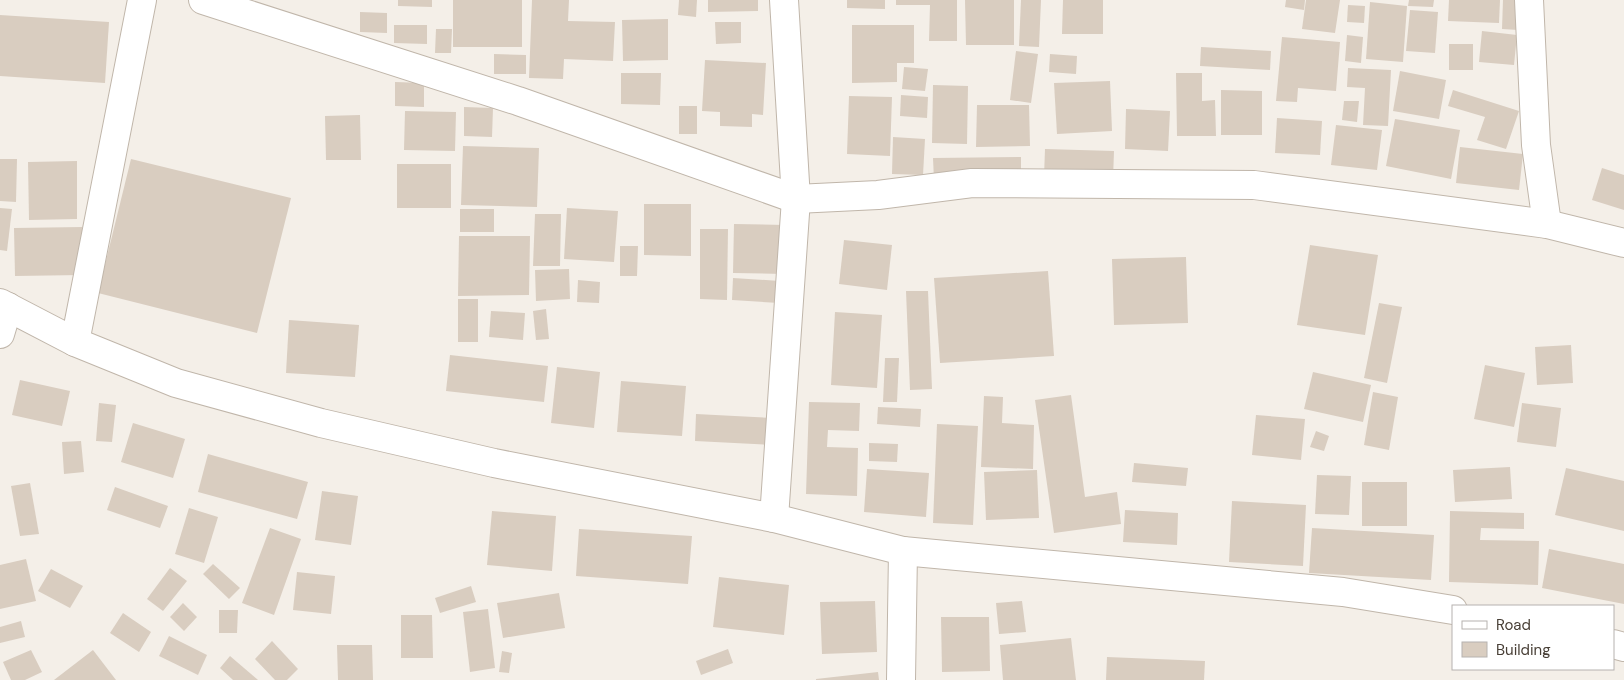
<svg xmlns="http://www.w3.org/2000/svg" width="1624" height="680" viewBox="0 0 1624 680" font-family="'DM Sans',sans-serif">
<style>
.building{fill:#d9cdc0}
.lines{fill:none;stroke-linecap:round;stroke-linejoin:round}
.minor-casing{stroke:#c0b6aa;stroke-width:30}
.minor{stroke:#fff;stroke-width:28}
</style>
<rect width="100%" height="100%" fill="#f4efe8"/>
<g class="building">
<polygon points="398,0 432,0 432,7 398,6"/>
<rect x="453" y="0" width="69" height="47"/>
<polygon points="532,0 569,0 568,21 615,22 613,61 564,59 563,79 529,78"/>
<polygon points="679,0 697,0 696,17 678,15"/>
<polygon points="708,0 758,0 758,11 708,12"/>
<polygon points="847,0 885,0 885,9 847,8"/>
<polygon points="896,0 957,0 957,41 929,41 930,5 896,5"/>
<polygon points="965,0 1014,0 1014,45 966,45"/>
<polygon points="1021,0 1041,0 1039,47 1019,46"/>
<polygon points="1063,0 1103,0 1103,34 1062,34"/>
<polygon points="1286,0 1305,0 1304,10 1285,7"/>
<polygon points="1306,0 1340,0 1335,33 1302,29"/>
<polygon points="1409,0 1434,0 1433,7 1408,6"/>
<polygon points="1449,0 1500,0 1499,23 1448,21"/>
<polygon points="1503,0 1520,0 1518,30 1502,29"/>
<polygon points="1370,2 1407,6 1403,62 1366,59"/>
<polygon points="1348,5 1365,6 1364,23 1347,22"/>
<polygon points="1410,10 1438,12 1435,53 1406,51"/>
<polygon points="360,12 387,13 387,33 360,32"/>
<polygon points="0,15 109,22 105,83 0,76"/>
<polygon points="668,19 668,60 623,61 622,20"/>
<polygon points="715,22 741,22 741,43 716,44"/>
<polygon points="394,25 427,25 427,44 394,43"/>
<polygon points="852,25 914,25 914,63 897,63 897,82 852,83"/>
<polygon points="436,29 452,29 451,53 435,53"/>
<polygon points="1482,31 1517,35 1514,65 1479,62"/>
<polygon points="1347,35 1363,37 1361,63 1345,61"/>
<polygon points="1282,37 1340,42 1336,91 1298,88 1297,102 1276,101"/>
<rect x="1449" y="44" width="24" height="26"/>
<polygon points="1201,47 1271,51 1270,70 1200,66"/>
<polygon points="1016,51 1038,54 1031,103 1010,100"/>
<polygon points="494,54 526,55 526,74 494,74"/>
<polygon points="1050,54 1077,56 1076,74 1049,72"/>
<polygon points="705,60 766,63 763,115 752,114 752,127 720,126 720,112 702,111"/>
<polygon points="904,67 928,69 925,91 902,89"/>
<polygon points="1348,68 1391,70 1388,126 1363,125 1365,88 1347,87"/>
<polygon points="1400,71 1446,80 1439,119 1393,111"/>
<polygon points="621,73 661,73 660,105 621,104"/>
<polygon points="1176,73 1202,73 1202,101 1215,100 1216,136 1177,136"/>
<polygon points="1110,81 1112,131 1057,134 1054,83"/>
<polygon points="395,82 424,83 424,107 395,106"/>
<polygon points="933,85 968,86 967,144 932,143"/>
<polygon points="1221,90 1262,91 1262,135 1221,135"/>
<polygon points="1453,90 1519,111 1506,149 1477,140 1485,117 1448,106"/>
<polygon points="901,95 928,97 927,118 900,116"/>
<polygon points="849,96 892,97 890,156 847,154"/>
<polygon points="1344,101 1359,101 1357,122 1342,120"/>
<polygon points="977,105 1029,105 1030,146 976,147"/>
<rect x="679" y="106" width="18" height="28"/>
<polygon points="464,107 493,108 492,137 464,136"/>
<polygon points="1126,109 1170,111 1168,151 1125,149"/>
<polygon points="405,111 456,112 455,151 404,150"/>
<polygon points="360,115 361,160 326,160 325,116"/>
<polygon points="1277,118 1322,121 1320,155 1275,153"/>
<polygon points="1395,119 1460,130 1451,179 1386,166"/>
<polygon points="1336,125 1382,130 1377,170 1331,165"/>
<polygon points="893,137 925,139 923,175 892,174"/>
<polygon points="463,146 539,148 537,207 461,205"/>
<polygon points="1460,147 1523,154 1519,190 1456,183"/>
<polygon points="1045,149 1114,151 1113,179 1044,177"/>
<polygon points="1021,157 1021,180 934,180 933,158"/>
<polygon points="0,159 17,159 16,202 0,201"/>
<polygon points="131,159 291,198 257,333 98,293"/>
<polygon points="77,161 77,219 29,220 28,162"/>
<rect x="397" y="164" width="54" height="44"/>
<polygon points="1602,168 1624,175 1624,210 1592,200"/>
<polygon points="644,204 691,204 691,256 644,255"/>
<polygon points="0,208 12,209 7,251 0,250"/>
<polygon points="567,208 618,211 614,262 564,259"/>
<rect x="460" y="209" width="34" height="23"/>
<polygon points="535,214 561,214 560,266 533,266"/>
<polygon points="734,224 785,225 784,274 733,273"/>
<polygon points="82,227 82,275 15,276 14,228"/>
<polygon points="700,229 728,229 727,300 700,299"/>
<polygon points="459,236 530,236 529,295 458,296"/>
<polygon points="844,240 892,245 887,290 839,284"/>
<polygon points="1310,245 1378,255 1365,335 1297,325"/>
<polygon points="620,246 638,246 637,276 620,276"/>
<polygon points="1186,257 1188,323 1114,325 1112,259"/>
<polygon points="569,269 570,299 536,301 535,270"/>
<polygon points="1048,271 1054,356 940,363 934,278"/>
<polygon points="733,278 780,281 779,303 732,300"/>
<polygon points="578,280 600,282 599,303 577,302"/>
<polygon points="906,291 928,291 932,389 910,390"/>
<rect x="458" y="299" width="20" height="43"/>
<polygon points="1379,303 1402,307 1387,383 1364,378"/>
<polygon points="546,309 549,339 536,340 533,311"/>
<polygon points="491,311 525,313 523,340 489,337"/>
<polygon points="835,312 882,315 877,388 831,385"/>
<polygon points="289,320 359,325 355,377 286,373"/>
<polygon points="1571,345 1573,383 1537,385 1535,347"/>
<polygon points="450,355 548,366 544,402 446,391"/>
<polygon points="885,358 899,358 897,402 883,402"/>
<polygon points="1485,365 1525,373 1514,427 1474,419"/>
<polygon points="557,367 600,372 594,428 551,423"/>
<polygon points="1313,372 1371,385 1363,422 1304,409"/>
<polygon points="20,380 70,391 62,426 12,415"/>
<polygon points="621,381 686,386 682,436 617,432"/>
<polygon points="1373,392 1398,397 1389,450 1364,445"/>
<polygon points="1071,395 1085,497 1117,492 1121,524 1054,533 1035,400"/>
<polygon points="984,396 1003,397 1002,423 1034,425 1033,469 981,467"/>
<polygon points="809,402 860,403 859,431 828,430 827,447 858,448 857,496 806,494"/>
<polygon points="99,403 116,405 112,442 96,441"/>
<polygon points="1522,403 1561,408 1556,447 1517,442"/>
<polygon points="878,407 921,409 920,427 877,424"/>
<polygon points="696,414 773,418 772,445 695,441"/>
<polygon points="1256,415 1305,419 1301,460 1252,455"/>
<polygon points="133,423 185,439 173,478 121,462"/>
<polygon points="937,424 978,426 973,525 933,523"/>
<polygon points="1316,431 1329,436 1324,451 1310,447"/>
<polygon points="81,441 84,472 64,474 62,442"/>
<polygon points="869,443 898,444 897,462 869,461"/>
<polygon points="208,454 308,482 297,519 198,492"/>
<polygon points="1134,463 1188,468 1186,486 1132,482"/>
<polygon points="1510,467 1512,499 1455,502 1453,470"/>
<polygon points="1566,468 1624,481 1624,531 1555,515"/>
<polygon points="867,469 929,473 926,517 864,512"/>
<polygon points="1037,470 1039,518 986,520 984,472"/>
<polygon points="1317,475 1351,476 1349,515 1315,514"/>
<rect x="1362" y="482" width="45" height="44"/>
<polygon points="30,483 39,534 20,536 11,486"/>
<polygon points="115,487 168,506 160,528 107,510"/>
<polygon points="322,491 358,496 351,545 315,540"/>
<polygon points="1232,501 1306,505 1303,566 1229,562"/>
<polygon points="189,508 218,517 204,563 175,554"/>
<polygon points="1125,510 1178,513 1177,545 1123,542"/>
<polygon points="492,511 556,516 552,571 487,565"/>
<polygon points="1450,511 1524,513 1524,529 1481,528 1480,540 1539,541 1538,585 1449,582"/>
<polygon points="270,528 301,539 274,615 242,603"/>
<polygon points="1312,528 1434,535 1431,580 1309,573"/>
<polygon points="579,529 692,536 688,584 576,576"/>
<polygon points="1549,549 1624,564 1624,604 1542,588"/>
<polygon points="26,559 36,601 0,609 0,565"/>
<polygon points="213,564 240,588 229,599 203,574"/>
<polygon points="170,568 187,581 163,611 147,599"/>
<polygon points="51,569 83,586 70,608 38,591"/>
<polygon points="297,572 335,576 331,614 293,610"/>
<polygon points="719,577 789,585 784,635 713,627"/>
<polygon points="471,586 476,602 440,613 435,598"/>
<polygon points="559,593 565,628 503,638 497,603"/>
<polygon points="875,601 877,652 822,654 820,602"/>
<polygon points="1022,601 1026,632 999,634 996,603"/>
<polygon points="183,603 197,617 184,631 170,617"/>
<polygon points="488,609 495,668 470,672 463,612"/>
<polygon points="219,610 238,610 237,633 219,633"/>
<polygon points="123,613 151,632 139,652 110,633"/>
<polygon points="401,615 432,615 433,658 401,658"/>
<polygon points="941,617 989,617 990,671 942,672"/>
<polygon points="21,621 25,637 0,643 0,627"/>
<polygon points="169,636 207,655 198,675 159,656"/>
<polygon points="1071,638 1076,680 1003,680 1000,645"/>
<polygon points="272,641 298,669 287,680 275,680 255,659"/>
<polygon points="337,645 372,645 373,680 338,680"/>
<polygon points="728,649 733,663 701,675 696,661"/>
<polygon points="31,650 42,672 25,680 11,680 3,662"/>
<polygon points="93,650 116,680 54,680"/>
<polygon points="502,651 512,653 509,673 499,672"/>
<polygon points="230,656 258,680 233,680 220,668"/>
<polygon points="1107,657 1205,661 1204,680 1106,680"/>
<polygon points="878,672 879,680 816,680 816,679"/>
</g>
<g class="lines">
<defs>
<g id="minor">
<polyline points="203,0 518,101 796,199 878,195 972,183 1254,185 1547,224 1624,243"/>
<polyline points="1529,0 1536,145 1547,224"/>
<polyline points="0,303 75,342 176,383 321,423 494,463 774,518 903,551 1343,592 1453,610"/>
<polyline points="0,334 8,307"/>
<polyline points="75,342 142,0"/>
<polyline points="774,518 796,199 784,0"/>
<polyline points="1613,644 1624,647"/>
<polyline points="901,680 903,551"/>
</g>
</defs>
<use href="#minor" class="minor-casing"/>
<use href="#minor" class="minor"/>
</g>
<rect x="1452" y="605" width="162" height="65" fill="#ffffff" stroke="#b6b2af"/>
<rect x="1462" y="621" width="25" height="8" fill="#ffffff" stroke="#b6b2af"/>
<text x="1496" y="630" font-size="15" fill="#483f36">Road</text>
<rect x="1462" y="642" width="25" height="15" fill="#d9cdc0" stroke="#b6b2af"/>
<text x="1496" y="655" font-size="15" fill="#483f36">Building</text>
</svg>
